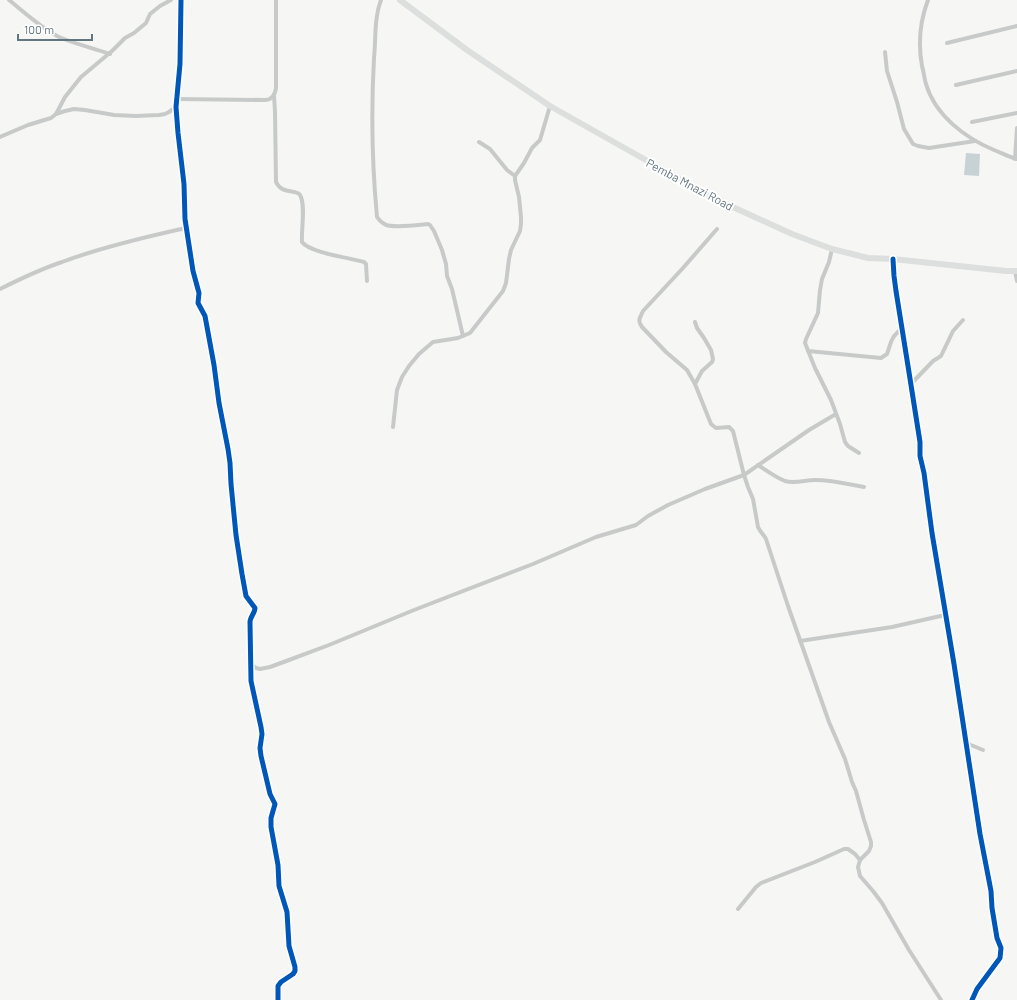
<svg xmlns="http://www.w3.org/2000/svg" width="1017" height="1000" viewBox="0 0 1017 1000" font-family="Barlow,sans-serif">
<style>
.water{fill:#c8d2d4}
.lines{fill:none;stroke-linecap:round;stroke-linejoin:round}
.minor{stroke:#c8caca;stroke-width:4}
.secondary{stroke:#dddede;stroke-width:6}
.cycleway-casing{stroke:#fff;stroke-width:8}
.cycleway{stroke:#0057b8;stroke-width:5}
.labels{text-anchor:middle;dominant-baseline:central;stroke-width:4;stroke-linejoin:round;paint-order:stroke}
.street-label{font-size:12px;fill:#63757d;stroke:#fff}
</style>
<rect width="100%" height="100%" fill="#f6f6f5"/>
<polygon class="water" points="966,153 980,154 979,176 964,175"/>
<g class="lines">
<g class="minor">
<path d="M9,0C24,12 41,28 59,37C75,44 93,48 110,54"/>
<path d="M181,0L180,64L176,107L178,133L184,184L185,219L193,271L199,293L198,303L205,316L214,365L219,403L228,449L230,463L231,484L236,535L242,574L246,596L255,608C255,613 250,617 250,622L251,681L261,727L262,734L260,748L261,756L270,794L275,804L271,818V827L278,865L279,886L287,912L289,946L295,967V971L293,974L281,982L278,986V1000"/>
<path d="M381,0C374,18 376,39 374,58C371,111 372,164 377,217C379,220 382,223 386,225C396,228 418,225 428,224L430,225L434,231L442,250L446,264L447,276L452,289L463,336"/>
<path d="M928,0C920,21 918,44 922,66C924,72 924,78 926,84C935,115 965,138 994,150C1002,153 1009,157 1017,159"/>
<polyline points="947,43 1017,26"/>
<polyline points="885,52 887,71 897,102 904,129 913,144 918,146 929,148 975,141"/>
<polyline points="956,85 1017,71"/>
<path d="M274,95L275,112L276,182C282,195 296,189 300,195C306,205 301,230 302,242C310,253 351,258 364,262L366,264L367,281"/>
<path d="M177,99L265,100C272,100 275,95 276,88V0"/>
<polyline points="56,114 65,97 81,77 112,51 125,38 134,33 146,23 150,14 160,6 171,0"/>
<polyline points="972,122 1017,113"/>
<polyline points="0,137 28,125 51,118 56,114 65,111 74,109 85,110 114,115 136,116 159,115 165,114 169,112 176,107"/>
<polyline points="479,142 490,149 507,170 515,176"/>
<polyline points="1015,159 1017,128"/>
<polyline points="832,249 829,262 822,279 820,290 818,313 806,339 805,343 815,368 831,400 840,424 845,442 848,446 859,453"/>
<polyline points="893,259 894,276 896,291 908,366 920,442 920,456 924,473 932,533 954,664 980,834 991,891 992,908 997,938 1001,948 1000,958 977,989 972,1000"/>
<polyline points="1015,271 1017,281"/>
<path d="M0,289C20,279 41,269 62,262C102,247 145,237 186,228"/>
<path d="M695,322L697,328L704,338L711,350L713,359L712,362L702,371L695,384L711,424L716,428L729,427L733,431L744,475L748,487L753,499L758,527C760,532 764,535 766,539L788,606L829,722L845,759L852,782L856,791L864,820L871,842V846L869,851L860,860"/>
<path d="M808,351L881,358L887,354C892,340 890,339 902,328"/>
<path d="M695,384L687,370L666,352L642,327C637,320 640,318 643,311L683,268L717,229"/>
<polyline points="910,385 933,361 941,356 953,331 963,320"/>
<polyline points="393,427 397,390 402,377 409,366 419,354 433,342 458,338 470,333 503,291 506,283 509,259 511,250 520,231 521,224 521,217 519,197 515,180 515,176 524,163 532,148 540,140 550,106"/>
<path d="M758,465C766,470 775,477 785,481C794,484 806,480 815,480C832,480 848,484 864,487"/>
<polyline points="800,641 892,627 945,615"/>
<polyline points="251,664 256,668 260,669 270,667 289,660 329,645 414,610 533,564 596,537 636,525 648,516 668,505 705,489 744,475 809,430 836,414"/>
<polyline points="966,743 983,750"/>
<polyline points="738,909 756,887 761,883 815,862 844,849 848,849 855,854 860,860 858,867 860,876 873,891 882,903 909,950 941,1000"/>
</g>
<polyline class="secondary" points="400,0 467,50 550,106 699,190 735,208 792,234 832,249 868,258 893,259 1006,271 1017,271"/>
<defs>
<g id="cycleway">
<path d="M181,0L180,64L176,107L178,133L184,184L185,219L193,271L199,293L198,303L205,316L214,365L219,403L228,449L230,463L231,484L236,535L242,574L246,596L255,608C255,613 250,617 250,622L251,681L261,727L262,734L260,748L261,756L270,794L275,804L271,818V827L278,865L279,886L287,912L289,946L295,967V971L293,974L281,982L278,986V1000"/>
<polyline points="893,259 894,276 896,291 908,366 920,442 920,456 924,473 932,533 954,664 980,834 991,891 992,908 997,938 1001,948 1000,958 977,989 972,1000"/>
</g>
</defs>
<use href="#cycleway" class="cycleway-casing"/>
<use href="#cycleway" class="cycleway"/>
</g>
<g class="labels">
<g class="street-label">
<text transform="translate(690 184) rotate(28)">Pemba Mnazi Road</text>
</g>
</g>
<path d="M18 34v6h74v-6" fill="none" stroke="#63757d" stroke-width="2"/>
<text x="24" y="34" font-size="12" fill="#63757d" stroke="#ffffff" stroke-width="3" paint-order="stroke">100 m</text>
</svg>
